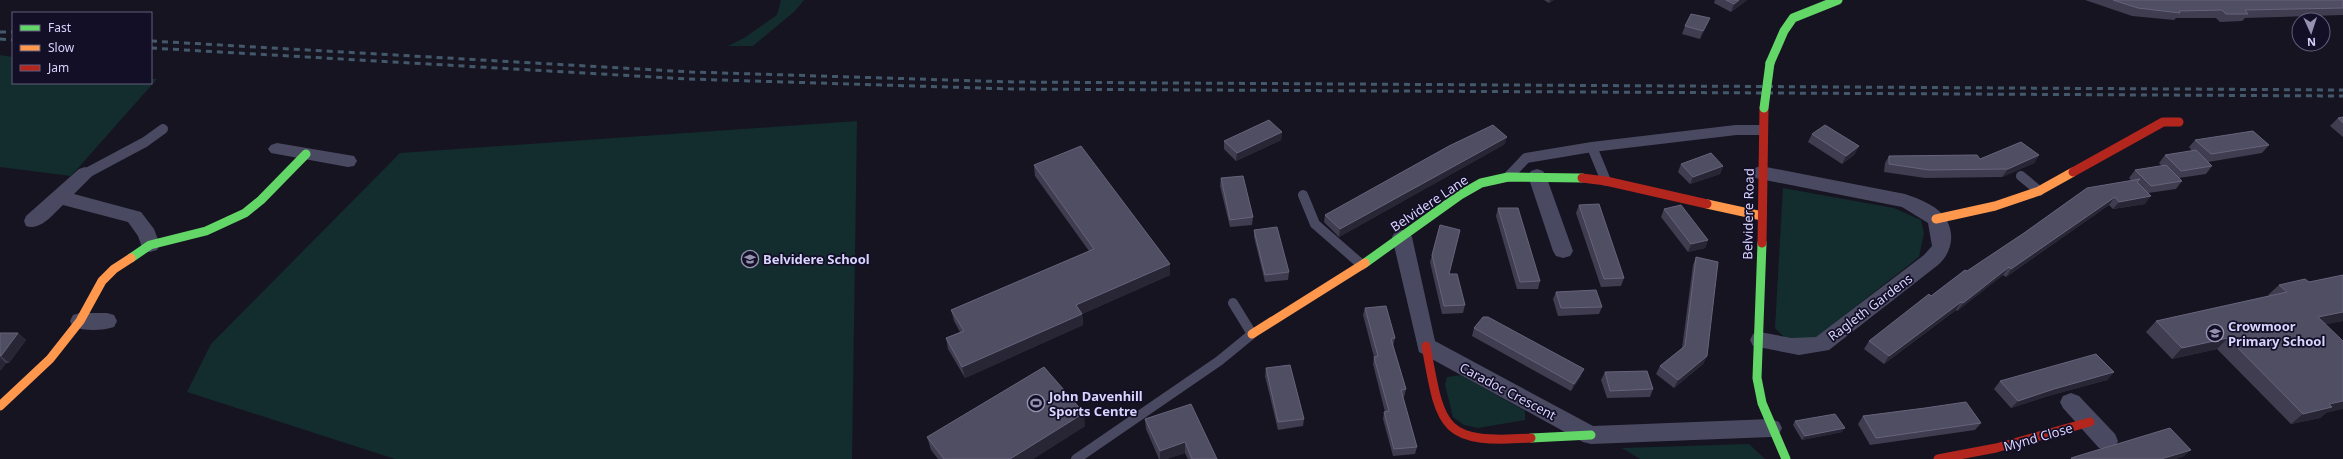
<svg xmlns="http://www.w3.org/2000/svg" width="2343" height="459" viewBox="0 0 2343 459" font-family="'Noto Sans',sans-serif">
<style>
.green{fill:#132c2d}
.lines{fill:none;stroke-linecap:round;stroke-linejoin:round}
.lane{stroke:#4a4962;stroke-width:10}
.street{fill:#4a4962;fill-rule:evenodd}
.fast{stroke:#63d668;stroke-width:9}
.slow{stroke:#ff974d;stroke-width:9}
.jam{stroke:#b3261e;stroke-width:9}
.rail{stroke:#43596b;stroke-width:3;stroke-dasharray:6 5;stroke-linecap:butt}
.fast-bridge{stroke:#63d668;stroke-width:9}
.wall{fill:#403d50}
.shaded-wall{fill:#282635}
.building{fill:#504e63;stroke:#66637b}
.labels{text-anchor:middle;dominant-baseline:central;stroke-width:3.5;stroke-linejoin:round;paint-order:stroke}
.street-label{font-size:13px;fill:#d9d4ff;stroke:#130f26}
.poi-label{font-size:13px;font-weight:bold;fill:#d9d4ff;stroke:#130f26;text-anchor:start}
</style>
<rect width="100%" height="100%" fill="#161421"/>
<g class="green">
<polygon points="781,0 804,0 795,11 753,46 728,46 744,38 777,15"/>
<polygon points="0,55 13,57 13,83 151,83 151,79 157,79 71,176 0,167"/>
<polygon points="857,121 852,459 395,459 187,392 211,344 400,153"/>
<polygon points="1783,188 1894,208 1921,220 1924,233 1919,257 1813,340 1787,340 1775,328"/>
<polygon points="1461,375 1525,411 1525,420 1478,428 1464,425 1453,417 1445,385 1447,377"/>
<polygon points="1749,444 1765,459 1640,459 1622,448"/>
</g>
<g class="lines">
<g class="lane">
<polyline points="1592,147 1606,181"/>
<polyline points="85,174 145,142 163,129"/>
<polyline points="2021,176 2039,191"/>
<polyline points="1508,177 1526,158 1592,147 1736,130 1763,130"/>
<polyline points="1303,195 1315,224 1362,265"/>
<polyline points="1076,459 1219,361 1252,334 1233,303"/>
</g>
<g class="street">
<polygon points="277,143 348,155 354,156 357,161 354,166 348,167 271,153 268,149 271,145"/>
<path d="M1761,166L1905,194C1917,198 1935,205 1943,215C1956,231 1953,252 1938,265L1829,350L1799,355L1753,346L1750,340L1753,334L1760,332L1791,338L1816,337L1924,255L1932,246L1928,223L1902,207L1755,178L1752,173L1755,168Z"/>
<path d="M85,167L91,169L94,174L74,194L141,212L154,229L160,245L157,250L150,252L143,250L138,236L128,222L63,205C53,214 41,231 26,226L24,221L26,216L79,169Z"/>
<polygon points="1537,169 1543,171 1546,176 1573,251 1570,256 1563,258 1556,256 1553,251 1528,176 1531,171"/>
<polygon points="1402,230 1409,232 1412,237 1435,341 1593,426 1771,419 1779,422 1782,428 1779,434 1771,437 1591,444 1583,442 1419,352 1392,237 1395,232"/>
<path d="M80,313H107L114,315L117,321L114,327C102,331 85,331 73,327L70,321L73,315Z"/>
<polygon points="2071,393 2079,396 2115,434 2118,441 2115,448 2107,450 2099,448 2063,408 2060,402 2063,396"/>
</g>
<g class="fast">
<polyline points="1770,63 1784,31 1793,18 1838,0"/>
<polyline points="1762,243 1757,378 1762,403 1786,459"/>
<polyline points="131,258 150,245 206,231 245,213 261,200 306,154"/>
<polyline points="1365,263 1460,195 1481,183 1508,177 1582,178"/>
<polyline points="1531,438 1591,435"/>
</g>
<g class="slow">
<polyline points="1707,204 1762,216"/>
<polyline points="1936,219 1995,206 2039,191 2073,172"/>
<polyline points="1252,334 1365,263"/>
<polyline points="0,406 50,359 80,321 102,281 114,269 131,258"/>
</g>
<g class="jam">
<polyline points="2073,172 2163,122 2179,122"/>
<polyline points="1582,178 1606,181 1707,204"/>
<polyline points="1762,243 1764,108"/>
<path d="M1426,346C1441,429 1441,444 1531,438"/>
<polyline points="1938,459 1996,448 2090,422"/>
</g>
<g class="rail">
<polyline points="0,32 13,32"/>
<polyline points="0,39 13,40"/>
<polyline points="151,41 691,72 1013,82 2343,90"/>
<polyline points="151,48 688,79 1012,89 2343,96"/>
</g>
<polyline class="fast-bridge" points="1764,108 1770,63"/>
</g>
<g class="wall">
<polygon points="1544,0 1554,0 1549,3"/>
<polygon points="1715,0 1747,0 1731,12 1714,3"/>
<polygon points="2085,0 2343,0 2343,15 2245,18 2242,21 2220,22 2216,18 2176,18 2174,20 2132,16"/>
<polygon points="1710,18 1700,39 1682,34 1685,26"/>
<polygon points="2343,117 2343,137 2330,126 2338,118"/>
<polygon points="1282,132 1281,140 1236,161 1224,149 1224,141"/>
<polygon points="1812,134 1855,154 1842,164 1808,142"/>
<polygon points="2195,140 2269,145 2262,153 2208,162 2212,166 2206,174 2179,178 2182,181 2176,189 2148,193 2145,204 2113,209 2109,205 2006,277 2003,275 1957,311 1956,310 1884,364 1864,349 1869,341 1931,296 1967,271 2132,181 2129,178 2135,170 2162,166 2159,163 2165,155 2192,151 2189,147"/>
<polygon points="1505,144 1339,237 1324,222 1325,215"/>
<polygon points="2039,155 2034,163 2002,177 1925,178 1884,172 1885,163 1889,156 1980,159"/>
<polygon points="1681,164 1723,166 1720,174 1690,184 1678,172"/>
<polygon points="1034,165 1170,275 1082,314 1083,325 965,378 948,349 946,338 960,332 954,321 951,310 1089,251 1035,176"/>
<polygon points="1221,178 1253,217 1252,225 1230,227 1220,186"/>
<polygon points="1579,205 1624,278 1621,286 1601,287 1576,213"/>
<polygon points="1498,208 1540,281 1538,289 1517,289 1496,216"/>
<polygon points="1664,209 1708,240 1705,248 1688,252 1661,217"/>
<polygon points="1254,230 1289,272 1288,280 1265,282 1254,237"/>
<polygon points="1432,255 1449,274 1465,305 1463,313 1442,314 1430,262"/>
<polygon points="1696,257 1707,356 1703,364 1674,388 1656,374 1660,366 1682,348 1693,265"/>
<polygon points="2343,275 2343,321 2325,324 2326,413 2320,418 2291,424 2217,349 2172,359 2146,332 2156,321 2269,296 2268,295 2279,285 2309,282"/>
<polygon points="1556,292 1602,307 1599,314 1558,316 1553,299"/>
<polygon points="1365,308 1395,338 1393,346 1406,389 1404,397 1403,397 1417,447 1415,454 1393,456 1383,419 1384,412 1385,412 1373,364 1374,357 1363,315"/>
<polygon points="1474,328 1581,376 1571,391 1472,336"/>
<polygon points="0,333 18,333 26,340 9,363 6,363 1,370 0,370"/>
<polygon points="1266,368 1304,419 1303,426 1278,430 1265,376"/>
<polygon points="1605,372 1653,389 1650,397 1607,398 1601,380"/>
<polygon points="2114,372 2107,380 2048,396 2011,408 1994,389 2000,381"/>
<polygon points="1925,408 1981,423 1975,430 1870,445 1858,424 1863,416"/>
<polygon points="1145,419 1217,459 1188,459 1185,453 1166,459 1159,459 1146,429"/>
<polygon points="1795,421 1842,432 1802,440 1793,425"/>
<polygon points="1085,426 1033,459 938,459 931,450 927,437"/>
</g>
<g class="shaded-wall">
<polygon points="1550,0 1554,0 1549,3"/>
<polygon points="1739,0 1747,0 1731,12 1734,4"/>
<polygon points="1710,18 1707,26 1700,39 1703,31"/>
<polygon points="1282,132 1281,140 1236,161 1237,153"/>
<polygon points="1507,137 1505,144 1339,237 1340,229"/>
<polygon points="1859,146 1855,154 1842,164 1846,156"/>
<polygon points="2039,155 2034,163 2002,177 2008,169"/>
<polygon points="1723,166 1720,174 1690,184 1693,177"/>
<polygon points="2151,196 2145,204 2113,209 2119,202"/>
<polygon points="2115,197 2109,205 2006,277 2011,269"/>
<polygon points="1708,240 1705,248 1688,252 1691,244"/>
<polygon points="1170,264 1170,275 1082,314 1083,325 965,378 962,367 1076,305"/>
<polygon points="2009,267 2003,275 1957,311 1963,303"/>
<polygon points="1961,302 1956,310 1884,364 1889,356"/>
<polygon points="2343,312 2343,321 2307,328 2318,317"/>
<polygon points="18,333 26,340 9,363 1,356"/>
<polygon points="2228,338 2217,349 2172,359 2182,348"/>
<polygon points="1707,356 1703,364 1674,388 1678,380"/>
<polygon points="0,357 6,363 1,370 0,369"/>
<polygon points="1584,369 1581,376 1571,391 1574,384"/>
<polygon points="2114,372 2107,380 2048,396 2011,408 2018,401 2054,389"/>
<polygon points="2343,401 2343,409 2326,413 2320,418 2291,424 2303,414 2329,404"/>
<polygon points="1084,413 1085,426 1033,459 1010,459"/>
<polygon points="1845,428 1842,432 1802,440 1805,436"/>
<polygon points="1185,442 1185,453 1166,459 1160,459 1160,451"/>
<polygon points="2191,450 2183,457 2176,459 2161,459"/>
</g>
<g class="building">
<polygon points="1726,0 1739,0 1734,4"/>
<polygon points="2113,0 2343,0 2343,8 2245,10 2248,14 2226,14 2222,10 2179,11 2180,13 2138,8"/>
<polygon points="1691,14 1710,18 1703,31 1685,26"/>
<polygon points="2343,117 2343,123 2338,118"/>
<polygon points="1269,120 1282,132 1237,153 1224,141"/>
<polygon points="1493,125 1507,137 1340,229 1325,215 1449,146"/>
<polygon points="1825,125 1859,146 1846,156 1812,134"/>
<polygon points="2253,131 2269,145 2211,154 2195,140"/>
<polygon points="2021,142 2039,155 2008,169 1929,170 1889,164 1889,156 1977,155 1980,159"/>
<polygon points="1081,146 1170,264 1076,305 1082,314 962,367 946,338 964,331 951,310 1094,249 1034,165"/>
<polygon points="2196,150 2212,166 2181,171 2165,155"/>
<polygon points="1711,153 1723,166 1693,177 1681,164"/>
<polygon points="2166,165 2182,181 2151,186 2135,170"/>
<polygon points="1243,176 1253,217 1230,220 1221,178"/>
<polygon points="2140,179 2137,182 2151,196 2119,202 2115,197 2011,269 2009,267 1963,303 1961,302 1889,356 1869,341 1929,294 1931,296 1965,270 1967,271 2024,233 2087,188"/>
<polygon points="1599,204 1624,278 1604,279 1579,205"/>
<polygon points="1681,205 1708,240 1691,244 1664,209"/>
<polygon points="1498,208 1518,208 1540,281 1520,282"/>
<polygon points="1440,225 1460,230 1449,274 1457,274 1465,305 1444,306 1432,255"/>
<polygon points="1277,227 1289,272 1265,275 1254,230"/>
<polygon points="1696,257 1718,262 1707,356 1678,380 1660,366 1685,346"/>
<polygon points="2343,275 2343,312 2318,317 2343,341 2343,401 2329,404 2332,407 2303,414 2228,338 2182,348 2156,321 2287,292 2279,285 2305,279 2309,282"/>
<polygon points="1596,290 1602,307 1561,308 1556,292"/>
<polygon points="1386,306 1395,338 1391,339 1406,389 1401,390 1417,447 1394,449 1384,412 1389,411 1374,357 1378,356 1365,308"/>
<polygon points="1483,317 1488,317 1584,369 1574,384 1474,328"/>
<polygon points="0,333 18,333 1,356 0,355"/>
<polygon points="2096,354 2114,372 2054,389 2018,401 2000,381"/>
<polygon points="1290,365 1304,419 1278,422 1266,368"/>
<polygon points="1044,367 1084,413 1010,459 944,459 927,437"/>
<polygon points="1647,371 1653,389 1610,391 1605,372"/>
<polygon points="1966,402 1981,423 1876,438 1863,416 1925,408"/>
<polygon points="1191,404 1217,459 1192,459 1185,442 1160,451 1145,419"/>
<polygon points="1835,414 1845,428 1805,436 1795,421"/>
<polygon points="2170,428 2191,450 2161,459 2072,459 2071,458"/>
</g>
<defs>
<symbol id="school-ring" viewBox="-11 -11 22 22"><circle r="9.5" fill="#130f26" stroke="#9591b1" stroke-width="1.5"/><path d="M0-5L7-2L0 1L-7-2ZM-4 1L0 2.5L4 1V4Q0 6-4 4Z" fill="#9591b1"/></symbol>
<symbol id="stadium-ring" viewBox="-11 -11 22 22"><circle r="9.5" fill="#130f26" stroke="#9591b1" stroke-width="1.5"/><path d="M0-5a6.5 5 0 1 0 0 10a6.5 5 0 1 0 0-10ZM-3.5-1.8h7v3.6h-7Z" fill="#9591b1"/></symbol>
</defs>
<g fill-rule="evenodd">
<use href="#school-ring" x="740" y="249" width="20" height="20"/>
<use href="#school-ring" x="2205" y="323" width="20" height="20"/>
<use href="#stadium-ring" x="1026" y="393" width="20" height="20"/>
</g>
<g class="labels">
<g class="street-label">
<text transform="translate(1429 203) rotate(-34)">Belvidere Lane</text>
<text transform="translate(1748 214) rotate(-89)">Belvidere Road</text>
<text transform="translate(1870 307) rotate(-37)">Ragleth Gardens</text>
<text transform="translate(1508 391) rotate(28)">Caradoc Crescent</text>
<text transform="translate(2038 437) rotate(-16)">Mynd Close</text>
</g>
<g class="poi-label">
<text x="763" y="259">Belvidere School</text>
<text x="2228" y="326">Crowmoor<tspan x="2228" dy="15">Primary School</tspan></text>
<text x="1049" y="396">John Davenhill<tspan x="1049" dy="15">Sports Centre</tspan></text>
</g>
</g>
<rect x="12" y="12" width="140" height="72" fill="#130f26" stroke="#625e7d"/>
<rect x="20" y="25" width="20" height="6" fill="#63d668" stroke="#625e7d"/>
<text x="48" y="32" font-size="12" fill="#d9d4ff">Fast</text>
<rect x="20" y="45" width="20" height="6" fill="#ff974d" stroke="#625e7d"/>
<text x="48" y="52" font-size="12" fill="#d9d4ff">Slow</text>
<rect x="20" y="65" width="20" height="6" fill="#b3261e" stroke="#625e7d"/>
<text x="48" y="72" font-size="12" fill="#d9d4ff">Jam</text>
<g transform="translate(2311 32) rotate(177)"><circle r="19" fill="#130f26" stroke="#625e7d"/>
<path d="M0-3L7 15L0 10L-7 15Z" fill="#9591b1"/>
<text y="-6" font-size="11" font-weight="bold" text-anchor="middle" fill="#d9d4ff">N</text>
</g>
</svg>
